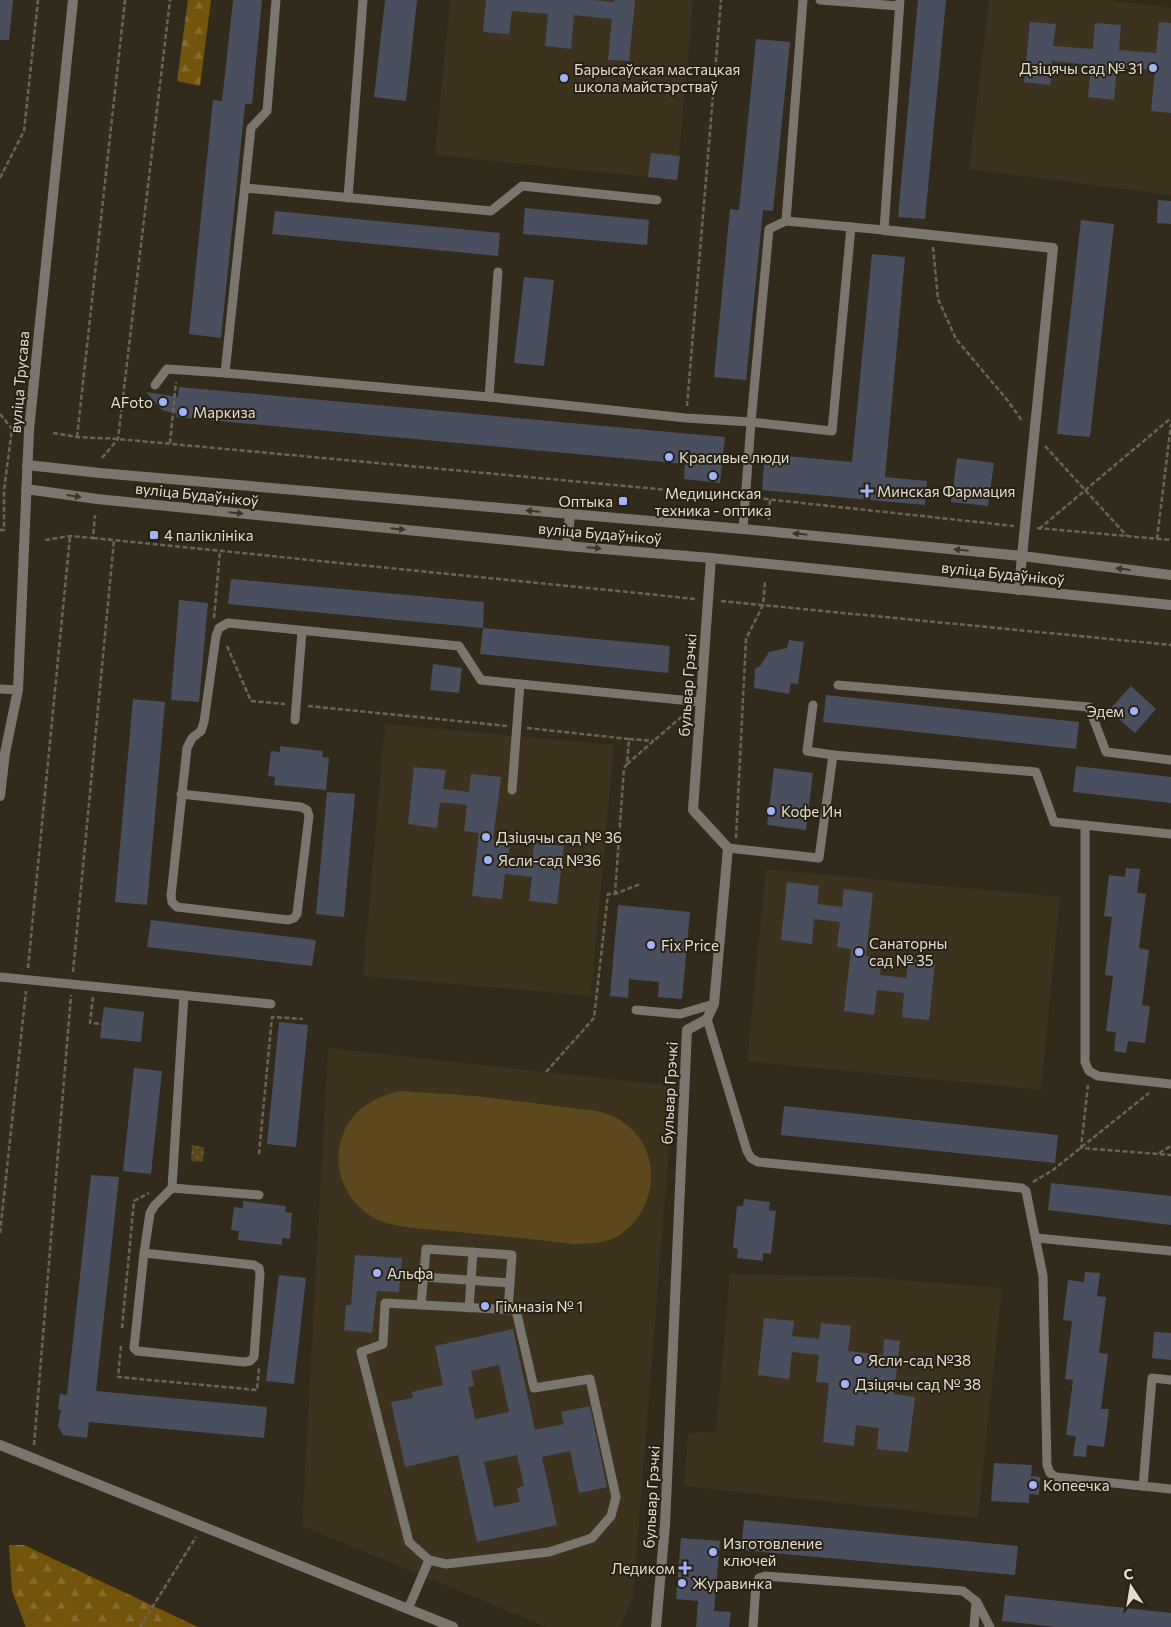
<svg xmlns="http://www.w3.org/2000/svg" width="1171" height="1627" viewBox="0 0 1171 1627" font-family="Commissioner,sans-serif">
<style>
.built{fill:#3d321d}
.green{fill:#5c481c}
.forest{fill:url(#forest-firs)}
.park{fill:url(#park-dots)}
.building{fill:#4a4f60;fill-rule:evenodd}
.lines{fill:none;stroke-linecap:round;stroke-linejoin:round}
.path{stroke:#6b6456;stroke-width:2.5;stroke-dasharray:5 2.5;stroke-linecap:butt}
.service{stroke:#7a766e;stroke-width:9}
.minor{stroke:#7a766e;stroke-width:10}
.tertiary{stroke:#7a766e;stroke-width:10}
.oneway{fill:#3c3629}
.poi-dot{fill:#a0b3fd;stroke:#282112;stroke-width:2}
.labels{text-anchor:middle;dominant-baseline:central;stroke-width:4;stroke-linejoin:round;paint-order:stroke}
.poi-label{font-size:15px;fill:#e2ddd3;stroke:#282112;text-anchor:start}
.street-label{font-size:15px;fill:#e2ddd3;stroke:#282112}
</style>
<defs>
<pattern id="forest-firs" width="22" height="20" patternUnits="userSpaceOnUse" patternTransform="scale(1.25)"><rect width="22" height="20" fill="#72550b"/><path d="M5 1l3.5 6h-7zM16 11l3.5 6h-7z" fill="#866d2e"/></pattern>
<pattern id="park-dots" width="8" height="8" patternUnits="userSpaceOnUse" patternTransform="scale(1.25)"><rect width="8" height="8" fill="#5c481c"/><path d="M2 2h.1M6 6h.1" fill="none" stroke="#73623c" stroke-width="1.8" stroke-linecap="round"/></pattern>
</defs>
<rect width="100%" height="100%" fill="#322a1b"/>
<g class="built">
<polygon points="450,0 693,0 677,180 435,155"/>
<polygon points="989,0 1109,0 1171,8 1171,195 969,169"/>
<polygon points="385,724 614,745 591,996 363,976"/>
<polygon points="766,869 1060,897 1041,1090 747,1061"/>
<polygon points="328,1048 674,1086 633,1597 620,1627 547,1627 302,1526"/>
<polygon points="730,1274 865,1277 1002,1288 978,1518 684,1486 688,1433 716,1431"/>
</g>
<path class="green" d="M399,1091L475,1096L596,1111C606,1114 616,1116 624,1123C664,1151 658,1211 618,1236C604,1244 589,1243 573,1244C532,1239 490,1235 448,1231C427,1229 392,1228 374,1218C347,1203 332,1169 341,1140C350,1111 372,1098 399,1091Z"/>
<g class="forest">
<polygon points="188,0 211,0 200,86 177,81"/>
<polygon points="9,1545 24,1545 198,1627 26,1627 12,1591"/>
</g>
<polygon class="park" points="192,1145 204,1147 203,1162 191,1161"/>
<g class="building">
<polygon points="0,0 13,0 9,40 0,40"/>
<polygon points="233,0 262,0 252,104 245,104 221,338 189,334 213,100 222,101"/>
<polygon points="385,0 417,0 406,101 374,97"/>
<polygon points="486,0 593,0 614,2 614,0 635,0 629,61 608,60 612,19 574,15 571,49 545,46 548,14 512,11 509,34 483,32"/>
<polygon points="918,0 946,0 925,219 898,217"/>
<polygon points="1030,22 1056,24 1053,46 1093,49 1095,23 1121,25 1119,50 1156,53 1159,22 1171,23 1171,113 1151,111 1155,70 1117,67 1114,100 1088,97 1091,65 1052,61 1050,85 1024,82"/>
<polygon points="756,39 790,42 773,211 763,210 746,380 714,377 730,209 739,210"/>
<polygon points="651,153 680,156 677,180 648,177"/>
<polygon points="1158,200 1171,201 1171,224 1157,223"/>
<polygon points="525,208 649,220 647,245 523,234"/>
<polygon points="275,211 500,233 498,256 272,234"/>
<polygon points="1081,220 1114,224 1090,437 1057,434"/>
<polygon points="872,254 905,257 885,477 927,481 925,505 762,490 765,454 852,462"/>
<polygon points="524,277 554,280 544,366 514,363"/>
<polygon points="179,387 725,437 720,483 684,479 685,464 176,417 177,414 162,410 146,392 178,397"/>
<polygon points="957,458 994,463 988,506 951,502"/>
<polygon points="231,579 484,602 483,628 228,604"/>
<polygon points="179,600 208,603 199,702 171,700"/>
<polygon points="483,628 670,646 668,673 480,654"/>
<polygon points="789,640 804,642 798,684 791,683 789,694 754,688 755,669 760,666 769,652 787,648"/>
<polygon points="433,664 462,668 459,693 430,690"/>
<polygon points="1131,686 1156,709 1135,733 1109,710"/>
<polygon points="826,695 1079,722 1076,749 823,722"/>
<polygon points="133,699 165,702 147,905 115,902"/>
<polygon points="280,746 323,751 322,757 329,758 326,790 274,785 275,777 268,776 271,751 280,752"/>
<polygon points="1076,766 1171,777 1171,803 1073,792"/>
<polygon points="414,767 446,770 443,789 469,792 471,774 501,777 493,840 510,842 508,860 532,862 534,843 564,846 557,904 529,901 532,877 505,874 502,899 472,896 479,833 464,831 467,805 440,802 437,828 408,824"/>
<polygon points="774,768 813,773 806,830 767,825"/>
<polygon points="327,792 355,794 344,917 316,914"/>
<polygon points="1126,868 1140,869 1137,893 1146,894 1139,948 1149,950 1142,1005 1150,1006 1145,1043 1128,1041 1126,1053 1114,1051 1116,1032 1106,1031 1113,976 1105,975 1112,917 1104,916 1109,875 1125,877"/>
<polygon points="787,882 819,886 817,904 842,907 844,889 873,893 866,956 882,958 880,975 906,978 909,959 935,962 929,1020 902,1017 904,993 877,990 874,1015 844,1011 851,949 837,947 840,922 814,919 812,944 781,940"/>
<polygon points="618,905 690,912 682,999 658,997 659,982 629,979 628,998 610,996"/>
<polygon points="151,920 316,940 312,966 147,947"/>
<polygon points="104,1007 144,1012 141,1042 100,1038"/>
<polygon points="279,1022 308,1025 296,1147 267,1144"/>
<polygon points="134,1068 162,1071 151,1174 123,1171"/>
<polygon points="784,1106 1058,1135 1055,1163 781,1135"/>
<polygon points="91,1175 119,1177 96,1391 267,1407 264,1438 89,1422 87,1438 63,1435 58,1426 61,1410 58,1409 60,1394 67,1395"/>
<polygon points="1051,1183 1171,1196 1171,1225 1048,1210"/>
<polygon points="744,1199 770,1202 769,1210 776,1211 771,1254 763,1253 763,1261 737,1258 738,1249 733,1248 737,1206 743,1206"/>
<polygon points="243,1201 286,1206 285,1212 292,1213 290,1239 282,1238 282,1245 238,1240 239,1231 231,1230 234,1207 243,1208"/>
<polygon points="355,1255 402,1258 399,1292 377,1291 372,1333 344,1330 346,1305 351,1305"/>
<polygon points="1085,1272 1100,1273 1097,1296 1106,1297 1099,1353 1108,1354 1101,1409 1109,1409 1104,1447 1087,1445 1086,1457 1073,1456 1076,1436 1066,1435 1073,1380 1065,1379 1072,1321 1063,1320 1068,1280 1084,1282"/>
<polygon points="279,1275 306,1278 294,1384 266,1381"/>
<polygon points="764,1318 794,1321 792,1336 819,1339 821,1323 851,1326 848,1351 883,1355 884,1339 900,1341 894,1394 915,1397 908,1452 877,1449 879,1428 856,1425 854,1446 823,1442 829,1383 816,1382 819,1355 792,1352 789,1379 758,1375"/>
<path d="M513,1329L535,1430L564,1424L561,1412L590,1406L607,1487L579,1493L570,1451L542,1457L557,1525L477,1542L458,1455L405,1467L391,1402L413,1398L412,1392L443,1385L435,1346ZM499,1365L509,1412L475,1419L468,1387L474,1386L471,1371ZM517,1455L524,1486L517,1488L520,1502L494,1507L484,1462Z"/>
<polygon points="1154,1332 1171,1333 1171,1360 1152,1358"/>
<polygon points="994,1463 1032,1465 1031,1476 1040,1477 1039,1495 1029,1494 1029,1503 991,1501"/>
<polygon points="744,1520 1018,1546 1015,1575 741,1550"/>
<polygon points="681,1538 720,1541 714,1611 731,1612 729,1627 696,1627 698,1601 676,1599"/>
<polygon points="1005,1595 1171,1613 1171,1627 1056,1627 1002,1621"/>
</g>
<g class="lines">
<g class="path">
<polyline points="0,178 24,131 38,0"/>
<polyline points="933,247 938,299 956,339 1008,401 1023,422"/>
<polyline points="687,406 721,0"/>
<polyline points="0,414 12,429 4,490 4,530 0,530"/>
<polyline points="53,433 77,437 118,439 733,496"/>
<polyline points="77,437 125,0"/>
<polyline points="170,443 176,382"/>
<polyline points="1045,446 1127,536"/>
<polyline points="102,458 118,439 170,0"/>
<polyline points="756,498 1014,526"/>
<polyline points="769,520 770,499"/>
<polyline points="1037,528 1171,540"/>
<polyline points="1039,529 1171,418"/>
<polyline points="93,538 696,599"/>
<polyline points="1157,539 1171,424"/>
<polyline points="45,540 70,536 93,538 95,515"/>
<polyline points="721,601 1171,645"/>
<polyline points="214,618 220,551"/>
<polyline points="227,646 251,701 285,704"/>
<polyline points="308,706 507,726"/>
<polyline points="527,728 629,739 627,764 624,768 615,894"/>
<polyline points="629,739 654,741"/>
<polyline points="627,764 687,712"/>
<polyline points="736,838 746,639 763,605 765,582"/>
<polyline points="28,968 70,536"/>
<polyline points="73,972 114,540"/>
<polyline points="93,997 90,1023 102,1024"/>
<polyline points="546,1072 594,1018 608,894 615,894 640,884"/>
<polyline points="1088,1085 1081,1148 1171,1155"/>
<polyline points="1159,1153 1171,1146"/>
<polyline points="259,1154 272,1017 303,1019"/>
<polyline points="1033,1182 1053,1170 1149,1093"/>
<polyline points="0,1233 26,991"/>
<polyline points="122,1328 134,1201 149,1193"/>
<polyline points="121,1346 118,1377 257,1390 259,1368"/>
<polyline points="34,1445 71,995"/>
<polyline points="140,1627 196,1537"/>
</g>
<g class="service">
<polyline points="276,0 267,111 251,128 225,373 489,397 686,418 751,422 743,529"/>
<polyline points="820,0 899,6"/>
<polyline points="245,188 491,211 522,186 657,200"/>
<polyline points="348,198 363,0"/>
<polyline points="786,221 851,227 832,431 751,422 769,229 786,221 803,0"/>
<polyline points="851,227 884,230 900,0"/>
<polyline points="155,385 167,369 225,373"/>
<polyline points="489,397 498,272"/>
<polyline points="838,685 1089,707 1106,752 1171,760"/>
<polyline points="0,689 18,690"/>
<polyline points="813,705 807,751 833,755"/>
<polyline points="295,720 302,631"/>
<polyline points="512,790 520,684"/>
<polyline points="181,794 301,807 307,810 309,816 297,914 294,918 288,920 177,907 172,902 171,896 187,748 192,738 201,731 204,722 216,636 219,628 228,623 459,646 481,680 701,702"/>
<polyline points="1085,825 1085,1062 1089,1071 1098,1076 1171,1084"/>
<polyline points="728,848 819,858 833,755 1036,772 1054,822 1171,834"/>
<polyline points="0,977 271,1004"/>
<polyline points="636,1010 680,1014 714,1004"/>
<polyline points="707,1019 747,1151 751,1158 758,1162 1022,1188 1026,1191 1043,1276 1047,1465 1050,1473 1056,1477 1171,1489"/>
<polyline points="172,1188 259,1195"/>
<polyline points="1036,1238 1171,1251"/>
<polyline points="144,1253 254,1265 259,1268 260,1274 254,1357 250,1361 244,1362 137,1351 134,1348 144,1253 150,1213 155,1205 172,1188 184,995"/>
<polyline points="424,1277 510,1283"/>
<polyline points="421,1305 426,1249 512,1255 508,1310"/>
<polyline points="469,1308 473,1252"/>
<polyline points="1143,1486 1152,1378 1171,1380"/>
<polyline points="408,1609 429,1560 409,1542 361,1352 383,1344 385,1303 516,1310 534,1388 590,1379 616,1497 611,1516 592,1538 549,1552 446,1564 429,1560"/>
<polyline points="753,1627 756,1584 759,1578 765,1576 963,1591 977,1602 990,1627"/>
<polyline points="974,1627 976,1602"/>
</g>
<g class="minor">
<polyline points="884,230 1053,248 1022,556"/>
<polyline points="0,796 5,753 18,690 29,430 73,0"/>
<polyline points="0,1445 453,1627"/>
<polyline points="656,1627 665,1525 687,1030 707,1019 714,1004 728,848 693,810 711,558"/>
</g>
<g class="tertiary">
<polyline points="27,465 100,473 743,529 1022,556 1171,575"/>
<polyline points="26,489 97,499 567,546 711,558 1171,605"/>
<polyline points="567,546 570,515"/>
<polyline points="1019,590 1022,556"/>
</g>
</g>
<defs><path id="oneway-solid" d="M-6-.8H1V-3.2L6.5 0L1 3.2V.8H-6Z" transform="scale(1.25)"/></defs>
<g class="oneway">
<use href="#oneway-solid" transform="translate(74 496) rotate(8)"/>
<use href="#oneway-solid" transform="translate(533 511) rotate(-175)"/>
<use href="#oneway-solid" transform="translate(236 513) rotate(6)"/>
<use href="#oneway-solid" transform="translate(398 529) rotate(6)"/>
<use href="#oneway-solid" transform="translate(800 534) rotate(-174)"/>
<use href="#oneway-solid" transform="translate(594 548) rotate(5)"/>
<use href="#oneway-solid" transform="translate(961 550) rotate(-174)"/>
<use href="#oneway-solid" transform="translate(1123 569) rotate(-173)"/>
</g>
<g class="poi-dot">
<circle cx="1153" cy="68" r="5"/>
<circle cx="564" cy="78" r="5"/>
<circle cx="163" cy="402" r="5"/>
<circle cx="183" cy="412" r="5"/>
<circle cx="669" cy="457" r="5"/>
<circle cx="713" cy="476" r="5"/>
<path d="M864.5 483.5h5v5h5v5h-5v5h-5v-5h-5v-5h5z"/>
<rect x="618" y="496" width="10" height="10" rx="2.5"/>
<rect x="149" y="530" width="10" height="10" rx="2.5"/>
<circle cx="1134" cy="711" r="5"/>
<circle cx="771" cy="811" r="5"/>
<circle cx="486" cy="837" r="5"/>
<circle cx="488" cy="860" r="5"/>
<circle cx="651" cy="945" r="5"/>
<circle cx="859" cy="952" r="5"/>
<circle cx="377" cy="1273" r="5"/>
<circle cx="485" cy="1306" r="5"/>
<circle cx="858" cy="1360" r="5"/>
<circle cx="845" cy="1384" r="5"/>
<circle cx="1033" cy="1485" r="5"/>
<circle cx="713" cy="1552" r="5"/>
<path d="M682.5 1560.5h5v5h5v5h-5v5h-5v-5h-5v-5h5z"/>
<circle cx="682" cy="1583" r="5"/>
</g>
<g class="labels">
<g class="poi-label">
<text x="1143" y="68" text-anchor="end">Дзіцячы сад № 31</text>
<text x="574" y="69">Барысаўская мастацкая<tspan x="574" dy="17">школа майстэрстваў</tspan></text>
<text x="153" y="402" text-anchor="end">AFoto</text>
<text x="193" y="412">Маркиза</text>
<text x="679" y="457">Красивые люди</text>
<text x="877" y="491">Минская Фармация</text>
<text x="713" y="493" text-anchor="middle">Медицинская<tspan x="713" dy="17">техника - оптика</tspan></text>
<text x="613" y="501" text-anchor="end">Оптыка</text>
<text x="164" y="535">4 паліклініка</text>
<text x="1124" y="711" text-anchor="end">Эдем</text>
<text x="781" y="811">Кофе Ин</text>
<text x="496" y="837">Дзіцячы сад № 36</text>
<text x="498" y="860">Ясли-сад №36</text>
<text x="869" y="943">Санаторны<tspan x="869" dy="17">сад № 35</tspan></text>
<text x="661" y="945">Fix Price</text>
<text x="387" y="1273">Альфа</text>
<text x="495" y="1306">Гімназія № 1</text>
<text x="868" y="1360">Ясли-сад №38</text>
<text x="855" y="1384">Дзіцячы сад № 38</text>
<text x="1043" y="1485">Копеечка</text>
<text x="723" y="1543">Изготовление<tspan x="723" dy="17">ключей</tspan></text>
<text x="675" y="1568" text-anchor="end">Ледиком</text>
<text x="692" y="1583">Журавинка</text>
</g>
<g class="street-label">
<text transform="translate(19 382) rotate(-85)">вуліца Трусава</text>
<text transform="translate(197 494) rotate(6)">вуліца Будаўнікоў</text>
<text transform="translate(600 533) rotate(5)">вуліца Будаўнікоў</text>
<text transform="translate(1003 573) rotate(6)">вуліца Будаўнікоў</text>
<text transform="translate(687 685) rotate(-86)">бульвар Грэчкі</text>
<text transform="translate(669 1093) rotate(-87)">бульвар Грэчкі</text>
<text transform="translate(651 1497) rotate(-87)">бульвар Грэчкі</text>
</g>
</g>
<g transform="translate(1131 1587) rotate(348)" stroke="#282112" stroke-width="4" paint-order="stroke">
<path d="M0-4L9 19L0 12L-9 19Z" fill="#e2ddd3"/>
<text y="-8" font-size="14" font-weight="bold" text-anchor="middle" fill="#e2ddd3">С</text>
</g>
</svg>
